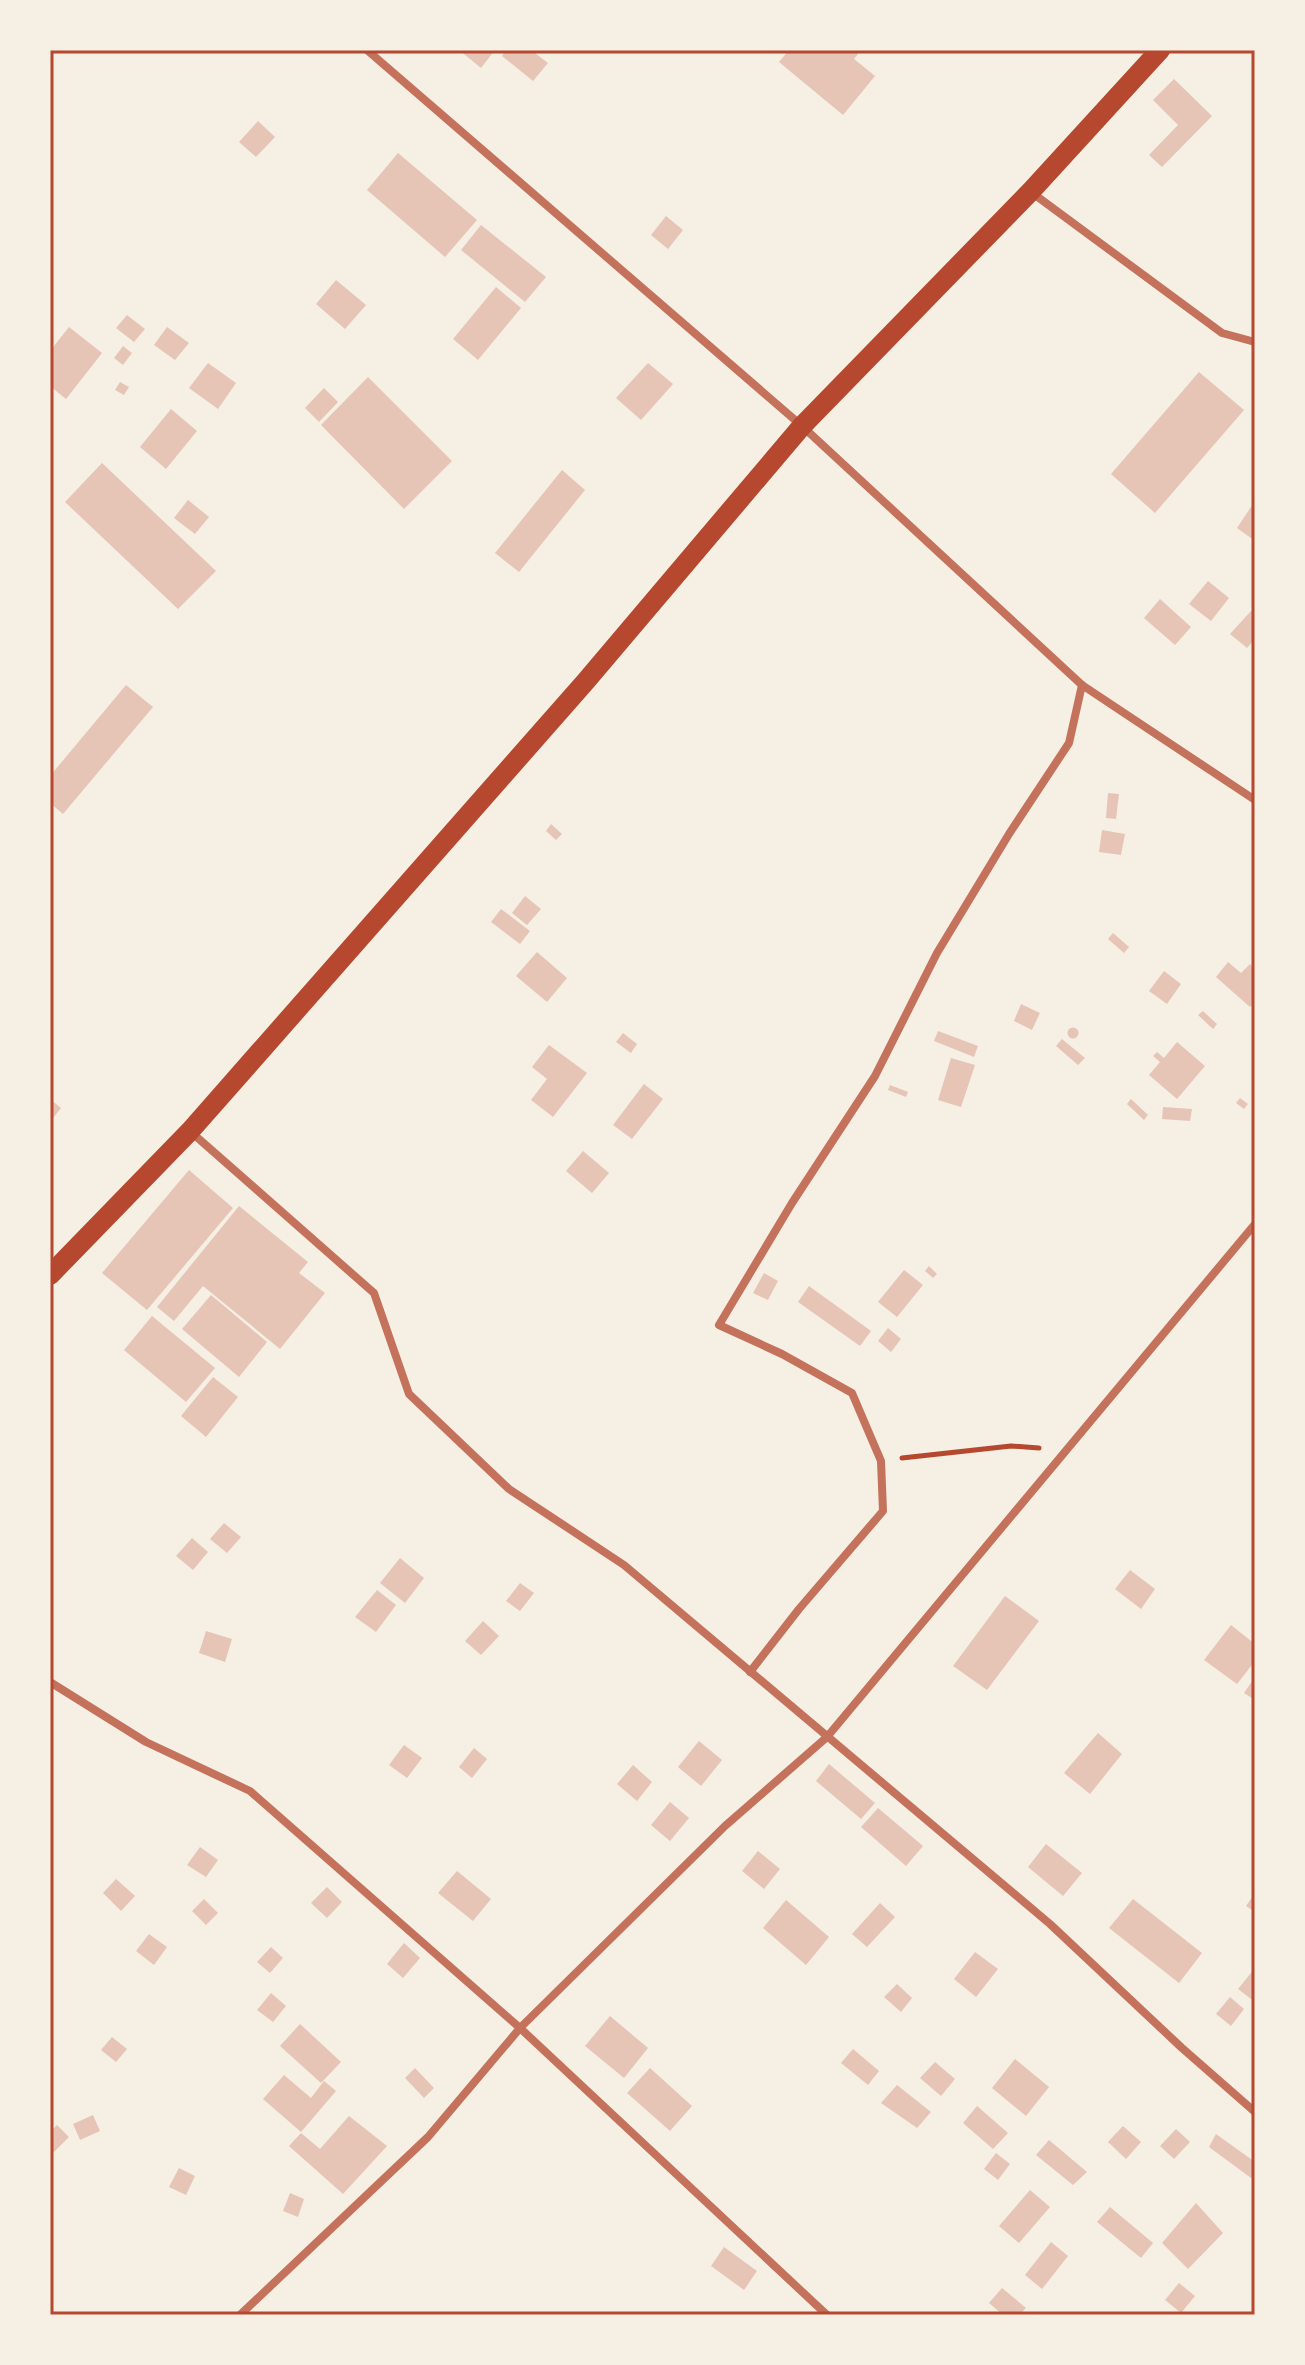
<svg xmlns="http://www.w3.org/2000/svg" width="1305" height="2365" viewBox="0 0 1305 2365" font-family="Bitter,serif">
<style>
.building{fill:#e6c5b7}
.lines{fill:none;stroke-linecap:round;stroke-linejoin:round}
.path{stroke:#b5482f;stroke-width:5}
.minor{stroke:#c5725c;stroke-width:8}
.primary{stroke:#b5482f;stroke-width:20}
.neatline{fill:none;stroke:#b5482f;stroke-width:3}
</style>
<rect width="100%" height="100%" fill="#f6efe4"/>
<g class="building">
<polygon points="459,50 495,50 481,68"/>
<polygon points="506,50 531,50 548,63 533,81 502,56"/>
<polygon points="789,50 861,50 854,59 875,76 843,115 779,62"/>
<polygon points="1174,79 1212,116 1162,167 1149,155 1178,125 1153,100"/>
<polygon points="258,121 275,137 256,157 239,142"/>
<polygon points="398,153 477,220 445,257 367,190"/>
<polygon points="666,216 683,230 668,249 651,235"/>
<polygon points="481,225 546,277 525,302 461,250"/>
<polygon points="336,280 366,305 345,329 316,304"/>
<polygon points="496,287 521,308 478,360 453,339"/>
<polygon points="127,315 145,329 134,342 116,328"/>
<polygon points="69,327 102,353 66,399 50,386 50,351"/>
<polygon points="167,327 189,343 175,360 154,345"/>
<polygon points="123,346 132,353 123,365 114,358"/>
<polygon points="208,363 236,383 218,409 189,388"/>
<polygon points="648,363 673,384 641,420 616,398"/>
<polygon points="1199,372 1244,410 1155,513 1111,474"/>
<polygon points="368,377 452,461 404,509 321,425"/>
<polygon points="120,382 129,387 124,395 115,390"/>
<polygon points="324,388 338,402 319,422 305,408"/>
<polygon points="171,409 197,431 166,469 140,447"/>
<polygon points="102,463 216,571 178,609 65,502"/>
<polygon points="562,470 585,490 519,572 495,553"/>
<polygon points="188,500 209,517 195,534 174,518"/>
<polygon points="1255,501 1255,541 1237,528"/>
<polygon points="1208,581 1229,598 1211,621 1189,604"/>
<polygon points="1160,599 1191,627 1175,645 1144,618"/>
<polygon points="1251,611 1255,615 1255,639 1247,648 1230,634"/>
<polygon points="126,685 153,707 63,814 50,803 50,776"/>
<polygon points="1108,793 1119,794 1116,819 1106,818"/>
<polygon points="551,824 562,834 556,840 546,831"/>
<polygon points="1102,830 1125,834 1121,855 1099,852"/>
<polygon points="525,896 541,909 527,925 512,913"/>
<polygon points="501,909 530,931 520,944 491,922"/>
<polygon points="1113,933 1129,947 1124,953 1108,939"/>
<polygon points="537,952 567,978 547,1002 516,976"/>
<polygon points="1228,962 1241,973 1250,964 1255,969 1255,1002 1250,1007 1216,977"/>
<polygon points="1164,971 1181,984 1167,1004 1149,991"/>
<polygon points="1021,1004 1040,1013 1032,1030 1014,1021"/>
<polygon points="1203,1011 1217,1024 1213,1029 1198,1015"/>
<circle cx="1073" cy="1033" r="5.5"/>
<polygon points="938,1031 978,1046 974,1057 934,1041"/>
<polygon points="623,1033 637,1044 631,1053 616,1042"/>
<polygon points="1062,1039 1085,1058 1078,1065 1056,1046"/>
<polygon points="1177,1042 1205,1066 1177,1099 1149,1075 1160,1062 1153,1056 1157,1052 1164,1058"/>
<polygon points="549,1045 587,1073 553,1117 531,1100 547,1079 532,1067"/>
<polygon points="951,1058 975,1065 961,1107 938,1100"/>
<polygon points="644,1084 663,1099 632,1139 613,1125"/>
<polygon points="890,1085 908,1092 906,1097 888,1090"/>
<polygon points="1240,1098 1248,1104 1244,1109 1236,1103"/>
<polygon points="50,1099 61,1108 50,1122"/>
<polygon points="1131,1099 1148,1115 1144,1120 1127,1104"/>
<polygon points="1163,1107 1192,1109 1190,1121 1162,1119"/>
<polygon points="583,1151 609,1173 592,1193 566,1171"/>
<polygon points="189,1170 233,1208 147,1310 102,1273"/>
<polygon points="239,1206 308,1262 299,1273 325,1293 280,1349 203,1286 174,1321 157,1307"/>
<polygon points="929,1266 937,1274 933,1278 925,1271"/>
<polygon points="904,1270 923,1285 897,1317 878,1302"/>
<polygon points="764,1273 778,1281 768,1300 753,1293"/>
<polygon points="809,1286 871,1331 860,1346 798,1302"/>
<polygon points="211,1295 267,1342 239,1377 182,1329"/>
<polygon points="152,1316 215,1368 186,1402 124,1350"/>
<polygon points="888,1328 901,1339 891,1352 878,1341"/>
<polygon points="213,1377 238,1397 206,1437 181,1416"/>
<polygon points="224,1523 241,1537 227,1553 210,1539"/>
<polygon points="192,1538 208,1552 193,1570 176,1556"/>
<polygon points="400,1558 424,1578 405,1603 380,1583"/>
<polygon points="1130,1570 1155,1589 1141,1609 1115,1589"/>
<polygon points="520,1583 534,1593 520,1611 506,1601"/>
<polygon points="377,1590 396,1605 376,1632 355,1617"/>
<polygon points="1005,1596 1039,1621 987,1690 953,1666"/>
<polygon points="483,1621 499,1636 481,1655 465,1641"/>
<polygon points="1231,1625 1255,1644 1255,1661 1237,1684 1204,1660"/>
<polygon points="206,1631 232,1639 225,1662 199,1653"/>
<polygon points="1255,1677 1255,1700 1244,1693"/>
<polygon points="1098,1733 1122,1754 1090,1794 1064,1773"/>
<polygon points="699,1741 722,1760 701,1786 678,1767"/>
<polygon points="404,1745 422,1758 407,1778 389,1765"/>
<polygon points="474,1748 487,1759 472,1778 459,1767"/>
<polygon points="829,1764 875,1803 861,1819 816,1781"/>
<polygon points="633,1765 652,1782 637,1801 617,1784"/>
<polygon points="670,1802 689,1818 670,1841 651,1825"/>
<polygon points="878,1808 923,1846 906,1866 861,1827"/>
<polygon points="1046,1844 1082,1873 1063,1896 1028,1867"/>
<polygon points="200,1847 218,1860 206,1877 187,1865"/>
<polygon points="758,1851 780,1869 764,1889 742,1871"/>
<polygon points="457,1871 491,1899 473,1921 438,1893"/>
<polygon points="116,1879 135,1896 121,1911 103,1893"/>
<polygon points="327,1887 342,1902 327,1918 311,1903"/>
<polygon points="1255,1893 1255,1912 1246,1906"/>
<polygon points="204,1899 218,1913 206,1925 192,1911"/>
<polygon points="1133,1899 1202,1953 1179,1983 1109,1928"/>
<polygon points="786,1900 829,1937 806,1965 763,1928"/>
<polygon points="880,1903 895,1917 867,1947 852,1934"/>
<polygon points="149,1934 167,1947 154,1965 136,1951"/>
<polygon points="404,1943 420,1958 403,1978 387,1964"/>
<polygon points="271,1947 283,1958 270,1973 257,1962"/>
<polygon points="975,1952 998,1969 976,1997 954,1979"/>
<polygon points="1255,1968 1255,2002 1238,1989"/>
<polygon points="897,1984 912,1998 901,2012 884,1997"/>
<polygon points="271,1993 286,2006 273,2022 257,2010"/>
<polygon points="1230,1997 1244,2009 1231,2026 1216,2014"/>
<polygon points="610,2016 648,2048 624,2078 585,2046"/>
<polygon points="300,2024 341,2062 321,2083 280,2046"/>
<polygon points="112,2037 127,2049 116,2062 101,2050"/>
<polygon points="853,2049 879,2071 868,2085 841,2063"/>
<polygon points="1015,2059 1049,2087 1026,2116 992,2088"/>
<polygon points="935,2062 955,2079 941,2096 920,2078"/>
<polygon points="415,2068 434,2088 424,2098 405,2078"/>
<polygon points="650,2068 692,2106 670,2131 627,2093"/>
<polygon points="284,2075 311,2098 324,2081 336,2091 301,2132 263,2099"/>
<polygon points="897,2085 931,2112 917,2128 881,2103"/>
<polygon points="977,2106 1008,2133 993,2149 963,2123"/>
<polygon points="93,2115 100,2131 80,2140 73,2124"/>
<polygon points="349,2116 387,2146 343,2194 289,2146 301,2133 320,2149"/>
<polygon points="57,2125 69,2137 54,2152 50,2148 50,2132"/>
<polygon points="1123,2126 1141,2142 1126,2159 1108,2142"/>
<polygon points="1176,2129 1190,2142 1174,2159 1160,2146"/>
<polygon points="1216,2134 1255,2162 1255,2174 1251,2178 1209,2147"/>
<polygon points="1049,2140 1087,2172 1073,2185 1036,2155"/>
<polygon points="996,2153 1010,2164 998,2180 984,2169"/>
<polygon points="179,2168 195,2176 186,2195 169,2187"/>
<polygon points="1030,2190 1050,2207 1019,2243 999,2226"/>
<polygon points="290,2193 304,2199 298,2217 283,2211"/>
<polygon points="1196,2203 1223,2233 1188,2269 1162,2243"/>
<polygon points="1110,2207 1153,2243 1141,2258 1097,2222"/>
<polygon points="1051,2242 1068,2256 1042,2289 1025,2275"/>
<polygon points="724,2247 757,2271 744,2290 711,2266"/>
<polygon points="1179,2283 1195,2296 1181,2313 1165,2300"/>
<polygon points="1002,2288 1026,2308 1019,2315 1003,2315 989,2303"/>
</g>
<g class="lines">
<polyline class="path" points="902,1458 1011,1446 1039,1448"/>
<g class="minor">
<polyline points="367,50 802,426 1082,685 1255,800"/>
<polyline points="1031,192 1222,333 1255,342"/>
<polyline points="191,1132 374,1293 409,1394 509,1489 624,1565 1050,1924 1182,2048 1255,2112"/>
<polyline points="750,1672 799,1609 883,1511 881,1461 852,1393 782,1354 719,1325 792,1203 875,1076 937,953 1009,834 1069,743 1082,685"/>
<polyline points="50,1682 146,1742 250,1791 520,2028 827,2315"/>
<polyline points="240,2315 428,2137 520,2028 725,1826 827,1737 1255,1224"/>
</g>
<polyline class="primary" points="50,1275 190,1131 586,681 802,426 1031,191 1160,50"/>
</g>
<rect width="1305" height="2365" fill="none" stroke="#f6efe4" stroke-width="104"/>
<rect x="52" y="52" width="1201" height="2261" class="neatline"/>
</svg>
